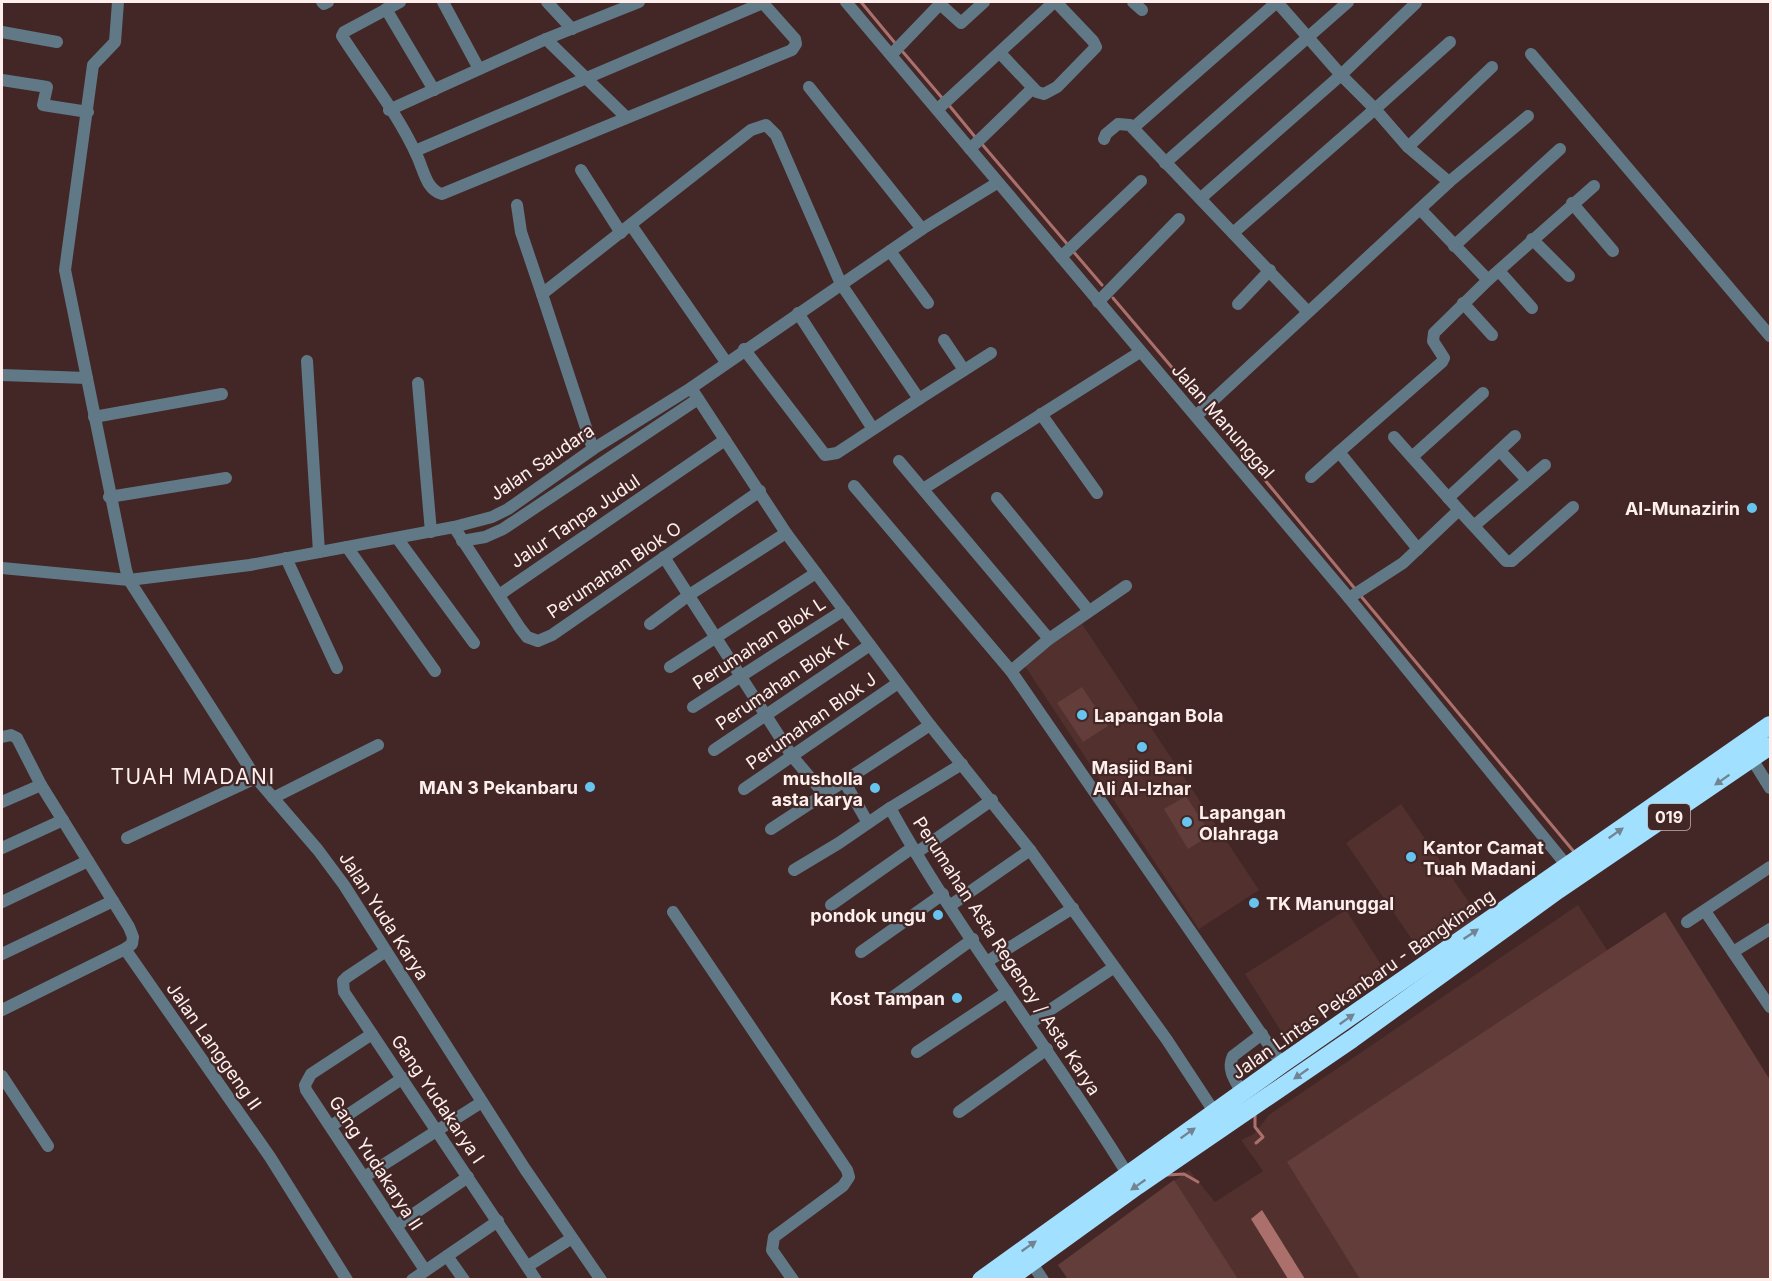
<svg xmlns="http://www.w3.org/2000/svg" width="1772" height="1281" viewBox="0 0 1772 1281" font-family="Inter,sans-serif">
<style>
.built{fill:#52302e}
.green{fill:#623d3a}
.water{fill:#ab706c}
.lines{fill:none;stroke-linecap:round;stroke-linejoin:round}
.stream{stroke:#ab706c;stroke-width:3}
.minor{stroke:#617986;stroke-width:12}
.highway{stroke:#a2e0ff;stroke-width:18}
.oneway{fill:#728492}
.poi-dot{fill:#67c4ef;stroke:#422726;stroke-width:2}
.labels{text-anchor:middle;dominant-baseline:central;stroke-width:4.5;stroke-linejoin:round;paint-order:stroke}
.shield{fill:#422726;stroke:#c6b3b1;stroke-width:1.5}
.shield-label{font-size:16px;font-weight:bold;fill:#feefed}
.street-label{font-size:18px;fill:#feefed;stroke:#422726}
.poi-label{font-size:18px;font-weight:bold;fill:#feefed;stroke:#422726;text-anchor:end}
.quarter-label{font-size:21px;letter-spacing:1.5px;fill:#feefed;stroke:#422726}
</style>
<rect width="100%" height="100%" fill="#422726"/>
<g class="built">
<polygon points="1082,624 1259,890 1199,929 1023,663"/>
<polygon points="1401,804 1479,917 1422,954 1346,843"/>
<polygon points="1578,905 1770,1203 1770,1279 1068,1280 1058,1265 1189,1170 1215,1202 1263,1171 1241,1140 1254,1134 1269,1115"/>
<polygon points="1346,910 1387,974 1286,1039 1245,974"/>
</g>
<g class="green">
<polygon points="1082,687 1108,726 1083,742 1057,703"/>
<polygon points="1186,796 1211,835 1188,849 1164,809"/>
<polygon points="1665,912 1770,1080 1770,1279 1360,1279 1287,1162"/>
<polygon points="1174,1180 1238,1279 1068,1279 1058,1265"/>
</g>
<polygon class="water" points="1262,1210 1305,1279 1288,1279 1251,1219"/>
<g class="lines">
<g class="stream">
<polyline points="861,2 895,43"/>
<polyline points="903,52 943,99"/>
<polyline points="948,104 976,138"/>
<polyline points="981,143 1068,245"/>
<polyline points="1072,250 1102,285"/>
<polyline points="1113,298 1203,404"/>
<polyline points="1216,421 1356,590"/>
<polyline points="1360,595 1575,853"/>
<polyline points="1255,1114 1255,1127 1263,1137 1256,1143"/>
<polyline points="1167,1175 1184,1174 1198,1182"/>
</g>
<g class="minor">
<polyline points="118,2 115,42 93,65 65,270 126,570 129,580 256,778 318,850 344,885 525,1169 601,1280"/>
<polyline points="322,2 324,4 328,2"/>
<path d="M400,2L344,32L342,36C367,75 399,115 418,158C424,172 427,190 442,194L792,50L796,44L795,39L762,2"/>
<polyline points="443,2 479,69"/>
<polyline points="547,2 572,29"/>
<polyline points="846,2 1349,598 1568,867"/>
<polyline points="1133,2 1142,10"/>
<polyline points="1277,2 1341,75 1416,3"/>
<polyline points="386,9 434,90"/>
<polyline points="2,32 57,42"/>
<polyline points="546,39 626,117"/>
<polyline points="1000,53 1037,92 1044,94 1057,87 1096,47 1093,41 1056,2"/>
<polyline points="1531,54 1770,336"/>
<polyline points="891,55 940,4 961,23 984,2"/>
<polyline points="2,80 47,87 43,105 88,112"/>
<polyline points="809,87 922,229"/>
<polyline points="939,108 1054,2"/>
<polyline points="389,110 546,39 639,2"/>
<polyline points="1133,128 1277,2"/>
<polyline points="1104,139 1106,134 1118,124 1130,125 1308,312"/>
<polyline points="1408,147 1492,67"/>
<polyline points="970,149 1033,88"/>
<polyline points="415,151 765,2"/>
<polyline points="1165,163 1348,2"/>
<polyline points="581,170 621,233"/>
<polyline points="1449,182 1408,147 1375,109 1450,42"/>
<polyline points="1201,198 1341,75 1375,109 1233,233"/>
<polyline points="1572,203 1613,251"/>
<polyline points="517,205 521,232 542,294"/>
<polyline points="1420,209 1488,280"/>
<polyline points="631,225 726,362"/>
<polyline points="1532,239 1569,276"/>
<polyline points="1454,246 1560,149"/>
<polyline points="890,251 928,303"/>
<polyline points="1061,257 1141,181"/>
<polyline points="1499,271 1532,308"/>
<polyline points="1098,302 1179,219"/>
<polyline points="1463,303 1492,335"/>
<polyline points="1238,304 1270,270"/>
<polyline points="798,313 873,429"/>
<polyline points="944,340 964,370"/>
<polyline points="307,361 319,552"/>
<polyline points="2,375 87,378"/>
<polyline points="418,383 431,532"/>
<polyline points="691,388 786,533 930,725 1030,850 1167,1040 1215,1113"/>
<polyline points="919,399 991,353"/>
<polyline points="1041,414 1097,493"/>
<polyline points="1196,416 1449,182 1528,116"/>
<polyline points="94,417 222,394"/>
<polyline points="593,449 542,294 751,130 766,125 776,135 841,284 919,399 837,453 825,455 744,349"/>
<polyline points="1500,451 1527,480"/>
<polyline points="1339,452 1442,362 1444,358 1433,341 1434,333 1488,280 1594,186"/>
<polyline points="1412,457 1483,393"/>
<polyline points="899,461 1049,639"/>
<polyline points="1311,477 1339,452 1418,549"/>
<polyline points="854,486 1011,671 1049,639 1126,586"/>
<polyline points="923,489 1140,352"/>
<polyline points="109,497 226,478"/>
<polyline points="997,498 1089,611"/>
<polyline points="1448,498 1515,436"/>
<polyline points="1459,510 1506,561 1512,561 1573,507"/>
<polyline points="1475,525 1545,465"/>
<polyline points="454,527 520,628 527,637 538,641 552,635 760,491"/>
<polyline points="397,538 474,643"/>
<polyline points="462,541 485,537 503,529 698,399"/>
<polyline points="347,547 435,671"/>
<polyline points="664,557 792,756 824,794"/>
<polyline points="286,558 337,668"/>
<polyline points="2,568 129,580 250,565 454,527 492,517 508,509 593,449 691,388 922,229 997,183"/>
<polyline points="499,595 725,440"/>
<polyline points="1349,598 1403,563 1459,510 1394,437"/>
<polyline points="650,624 689,595 786,533"/>
<polyline points="670,667 816,573"/>
<polyline points="1011,671 1282,1064"/>
<polyline points="693,707 844,610"/>
<polyline points="2,737 11,735 17,738 41,785 129,927 133,937 132,944 125,949"/>
<polyline points="714,750 870,645"/>
<polyline points="1752,759 1770,788"/>
<polyline points="844,781 868,823"/>
<polyline points="744,789 898,683"/>
<polyline points="273,798 378,745"/>
<polyline points="2,802 41,785"/>
<polyline points="890,808 962,764"/>
<polyline points="771,829 930,725"/>
<polyline points="127,838 256,778"/>
<polyline points="2,848 63,820"/>
<polyline points="916,853 992,800"/>
<path d="M794,870L839,843L890,808C960,935 1052,1050 1128,1175"/>
<polyline points="2,902 88,861"/>
<polyline points="831,905 912,848"/>
<polyline points="951,905 1030,850"/>
<polyline points="1705,911 1770,1007"/>
<polyline points="673,912 847,1170 849,1177 843,1186 774,1237 772,1250 793,1280"/>
<polyline points="1687,922 1770,867"/>
<polyline points="386,951 347,977 343,981 344,992 536,1280"/>
<polyline points="861,952 943,894"/>
<polyline points="1733,952 1770,929"/>
<polyline points="2,954 113,901"/>
<polyline points="988,961 1073,908"/>
<polyline points="890,999 973,939"/>
<polyline points="2,1010 125,949 270,1157 347,1280"/>
<polyline points="1029,1024 1113,968"/>
<polyline points="372,1034 311,1074 305,1085 306,1090 425,1270"/>
<polyline points="917,1052 1007,992"/>
<polyline points="2,1076 48,1146"/>
<path d="M1243,1094C1236,1082 1226,1070 1233,1056L1262,1034"/>
<polyline points="959,1112 1047,1049"/>
<polyline points="331,1126 403,1078"/>
<polyline points="364,1177 482,1102"/>
<polyline points="396,1226 468,1177"/>
<polyline points="447,1256 464,1280"/>
<polyline points="1031,1262 1043,1280"/>
<polyline points="528,1266 572,1238"/>
<polyline points="412,1280 498,1221"/>
</g>
<g class="highway">
<polyline points="981,1280 1282,1064 1770,725"/>
<polyline points="1007,1280 1137,1186 1352,1039 1558,890 1770,746"/>
</g>
</g>
<defs><path id="oneway-solid" d="M-6-.8H1V-3.2L6.5 0L1 3.2V.8H-6Z" transform="scale(1.5)"/></defs>
<g class="oneway">
<use href="#oneway-solid" transform="translate(1722 780) rotate(145)"/>
<use href="#oneway-solid" transform="translate(1616 833) rotate(-35)"/>
<use href="#oneway-solid" transform="translate(1471 934) rotate(-34)"/>
<use href="#oneway-solid" transform="translate(1347 1019) rotate(-35)"/>
<use href="#oneway-solid" transform="translate(1301 1074) rotate(145)"/>
<use href="#oneway-solid" transform="translate(1188 1133) rotate(-35)"/>
<use href="#oneway-solid" transform="translate(1138 1185) rotate(145)"/>
<use href="#oneway-solid" transform="translate(1029 1246) rotate(-35)"/>
</g>
<g class="poi-dot">
<circle cx="1752" cy="508" r="6"/>
<circle cx="1082" cy="715" r="6"/>
<circle cx="1142" cy="747" r="6"/>
<circle cx="590" cy="787" r="6"/>
<circle cx="875" cy="788" r="6"/>
<circle cx="1187" cy="822" r="6"/>
<circle cx="1411" cy="857" r="6"/>
<circle cx="1254" cy="903" r="6"/>
<circle cx="938" cy="915" r="6"/>
<circle cx="957" cy="998" r="6"/>
</g>
<g class="labels">
<rect class="shield" x="1648" y="804" width="42" height="26" rx="4.5"/>
<g class="shield-label">
<text x="1669" y="817">019</text>
</g>
<g class="street-label">
<text transform="translate(1223 421) rotate(49)">Jalan Manunggal</text>
<text transform="translate(542 462) rotate(-34)">Jalan Saudara</text>
<text transform="translate(575 521) rotate(-34)">Jalur Tanpa Judul</text>
<text transform="translate(614 570) rotate(-34)">Perumahan Blok O</text>
<text transform="translate(759 643) rotate(-33)">Perumahan Blok L</text>
<text transform="translate(782 682) rotate(-34)">Perumahan Blok K</text>
<text transform="translate(811 721) rotate(-35)">Perumahan Blok J</text>
<text transform="translate(384 916) rotate(57)">Jalan Yuda Karya</text>
<text transform="translate(1007 956) rotate(57)">Perumahan Asta Regency / Asta Karya</text>
<text transform="translate(1363 984) rotate(-35)">Jalan Lintas Pekanbaru - Bangkinang</text>
<text transform="translate(214 1046) rotate(55)">Jalan Langgeng II</text>
<text transform="translate(438 1099) rotate(56)">Gang Yudakarya I</text>
<text transform="translate(376 1163) rotate(57)">Gang Yudakarya II</text>
</g>
<g class="poi-label">
<text x="1740" y="508">Al-Munazirin</text>
<text x="1094" y="715" text-anchor="start">Lapangan Bola</text>
<text x="1142" y="767" text-anchor="middle">Masjid Bani<tspan x="1142" dy="21">Ali Al-Izhar</tspan></text>
<text x="863" y="778">musholla<tspan x="863" dy="21">asta karya</tspan></text>
<text x="578" y="787">MAN 3 Pekanbaru</text>
<text x="1199" y="812" text-anchor="start">Lapangan<tspan x="1199" dy="21">Olahraga</tspan></text>
<text x="1423" y="847" text-anchor="start">Kantor Camat<tspan x="1423" dy="21">Tuah Madani</tspan></text>
<text x="1266" y="903" text-anchor="start">TK Manunggal</text>
<text x="926" y="915">pondok ungu</text>
<text x="945" y="998">Kost Tampan</text>
</g>
<g class="quarter-label">
<text x="193" y="776">TUAH MADANI</text>
</g>
</g>
<rect width="1772" height="1281" fill="none" stroke="#feefed" stroke-width="6"/>
</svg>
